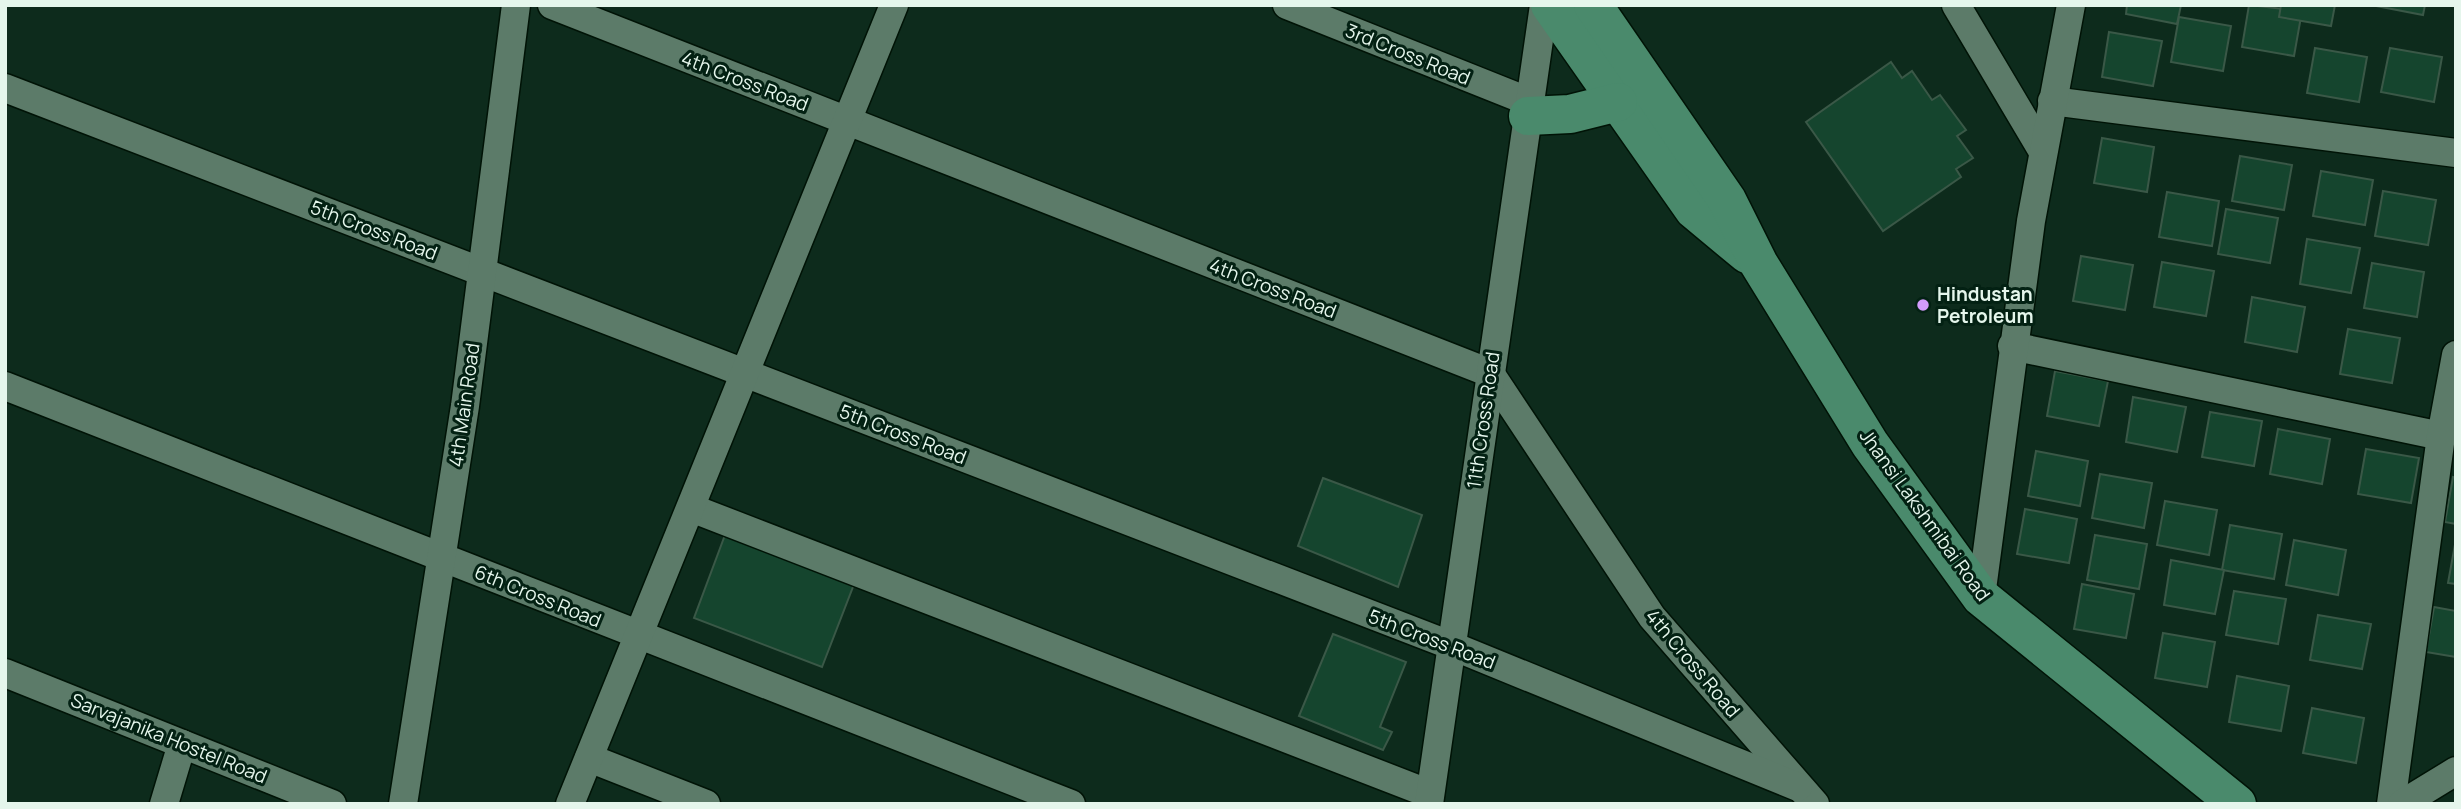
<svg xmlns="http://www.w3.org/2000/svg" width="2461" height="809" viewBox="0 0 2461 809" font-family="Manrope,sans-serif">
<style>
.building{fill:#15452e;stroke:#3a5847;stroke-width:2}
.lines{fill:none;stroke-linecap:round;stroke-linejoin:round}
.minor-casing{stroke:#001306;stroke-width:31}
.secondary-casing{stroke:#001306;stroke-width:41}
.minor{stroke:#5c7b69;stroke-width:28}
.secondary{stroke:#4a8a6c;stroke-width:38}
.poi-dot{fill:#d39cfc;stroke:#032113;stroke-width:2.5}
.labels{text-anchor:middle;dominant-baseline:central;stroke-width:6;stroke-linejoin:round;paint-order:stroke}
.street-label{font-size:19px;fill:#e5f6ec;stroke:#032113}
.poi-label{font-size:19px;font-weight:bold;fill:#e5f6ec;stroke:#032113;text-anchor:start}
</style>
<rect width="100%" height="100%" fill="#0d2b1c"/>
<g class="building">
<polygon points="2127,5 2181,5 2177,24 2126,14"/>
<polygon points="2249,5 2302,11 2294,56 2242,47"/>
<polygon points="2281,5 2335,5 2331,26 2279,17"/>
<polygon points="2371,5 2425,5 2423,15"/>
<polygon points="2179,17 2231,26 2223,71 2171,62"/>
<polygon points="2109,32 2162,41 2153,86 2102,77"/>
<polygon points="2315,48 2367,57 2359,102 2307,93"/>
<polygon points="2390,48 2442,57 2434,102 2381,92"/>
<polygon points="1891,62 1902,78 1912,71 1932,100 1940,95 1966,130 1957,136 1973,158 1956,169 1961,177 1883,231 1806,122"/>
<polygon points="2102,138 2154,147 2147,192 2094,183"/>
<polygon points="2240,156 2292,165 2284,210 2232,201"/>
<polygon points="2321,171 2373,180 2365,225 2313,216"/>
<polygon points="2383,191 2436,200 2428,245 2375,236"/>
<polygon points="2167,192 2219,201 2212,246 2159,237"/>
<polygon points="2226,209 2278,218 2270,263 2218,254"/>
<polygon points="2307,239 2360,248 2351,293 2300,284"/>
<polygon points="2081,256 2133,265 2125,310 2073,301"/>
<polygon points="2162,262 2214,271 2206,316 2154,307"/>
<polygon points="2372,263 2424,272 2417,317 2364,308"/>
<polygon points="2252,297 2305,307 2297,352 2245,342"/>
<polygon points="2348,329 2400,338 2392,383 2340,374"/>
<polygon points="2055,371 2108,381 2099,426 2047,416"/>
<polygon points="2133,397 2186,407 2177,452 2126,442"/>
<polygon points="2210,412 2262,421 2254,466 2202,457"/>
<polygon points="2278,429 2330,439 2322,484 2270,474"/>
<polygon points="2366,449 2419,458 2411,503 2358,494"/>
<polygon points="2036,451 2088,461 2080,506 2028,496"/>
<polygon points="2100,474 2152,483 2144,528 2092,518"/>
<polygon points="2453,477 2456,478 2456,524 2445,522"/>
<polygon points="1323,478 1422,515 1398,587 1298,546"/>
<polygon points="2165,501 2217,510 2209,555 2157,545"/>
<polygon points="2025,509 2077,519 2069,563 2017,554"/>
<polygon points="2230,525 2282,534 2274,579 2222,570"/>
<polygon points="725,535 856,579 822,667 694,618"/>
<polygon points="2095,535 2147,544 2139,589 2087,580"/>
<polygon points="2456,539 2456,584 2448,583"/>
<polygon points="2294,540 2346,550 2338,595 2286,585"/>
<polygon points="2171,560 2224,570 2215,614 2164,605"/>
<polygon points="2082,584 2134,594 2126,638 2074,629"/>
<polygon points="2234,591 2286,599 2278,644 2226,635"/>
<polygon points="2434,607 2456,611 2456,657 2426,652"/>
<polygon points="2318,615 2371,624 2362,669 2310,660"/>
<polygon points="2163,633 2215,642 2207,687 2155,678"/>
<polygon points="1333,634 1406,662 1380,727 1392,732 1383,750 1299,716"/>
<polygon points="2237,676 2289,686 2281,731 2229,722"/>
<polygon points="2312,708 2364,718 2356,763 2303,753"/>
</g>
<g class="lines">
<defs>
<g id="minor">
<polyline points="552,5 1490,373 1652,617 1815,804"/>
<polyline points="1287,5 1530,102"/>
<polyline points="1956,5 2042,150"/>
<polyline points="5,88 1450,645 1798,787"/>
<polyline points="2052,101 2456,153"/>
<polyline points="2012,346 2441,436"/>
<polyline points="5,386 1071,804"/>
<polyline points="691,508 1430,794"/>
<polyline points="1981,597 2031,221 2071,5"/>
<polyline points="5,673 332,804"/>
<polyline points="589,758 706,804"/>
<polyline points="164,804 182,744"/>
<polyline points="403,804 465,406 516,5"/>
<polyline points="570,804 894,5"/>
<polyline points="1429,804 1544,5"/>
<polyline points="2391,804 2441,436 2456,355"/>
<polyline points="2402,804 2456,771"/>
</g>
<g id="secondary">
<polyline points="1550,5 1694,210 1747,254"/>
<polyline points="1593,5 1727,200 1759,264 1870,444 1981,597 2237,804"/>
<polyline points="1528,116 1570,114 1618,102"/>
</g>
</defs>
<use href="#minor" class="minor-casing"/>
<use href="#secondary" class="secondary-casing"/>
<use href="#minor" class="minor"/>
<use href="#secondary" class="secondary"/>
</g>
<circle class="poi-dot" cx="1923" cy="305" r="7"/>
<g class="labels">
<g class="street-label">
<text transform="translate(1408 54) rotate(22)">3rd Cross Road</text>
<text transform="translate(745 81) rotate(21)">4th Cross Road</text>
<text transform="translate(374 230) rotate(21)">5th Cross Road</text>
<text transform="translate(1273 288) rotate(21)">4th Cross Road</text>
<text transform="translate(464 405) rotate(-82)">4th Main Road</text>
<text transform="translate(1483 420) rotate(-82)">11th Cross Road</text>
<text transform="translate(903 434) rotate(21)">5th Cross Road</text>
<text transform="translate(1925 515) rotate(54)">Jhansi Lakshmibai Road</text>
<text transform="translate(538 596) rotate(22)">6th Cross Road</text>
<text transform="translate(1432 639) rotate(21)">5th Cross Road</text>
<text transform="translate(1693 663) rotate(50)">4th Cross Road</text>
<text transform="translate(169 738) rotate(22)">Sarvajanika Hostel Road</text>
</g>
<g class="poi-label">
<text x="1937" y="294">Hindustan<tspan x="1937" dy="22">Petroleum</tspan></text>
</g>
</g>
<rect width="2461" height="809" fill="none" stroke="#e5f6ec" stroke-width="14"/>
</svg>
